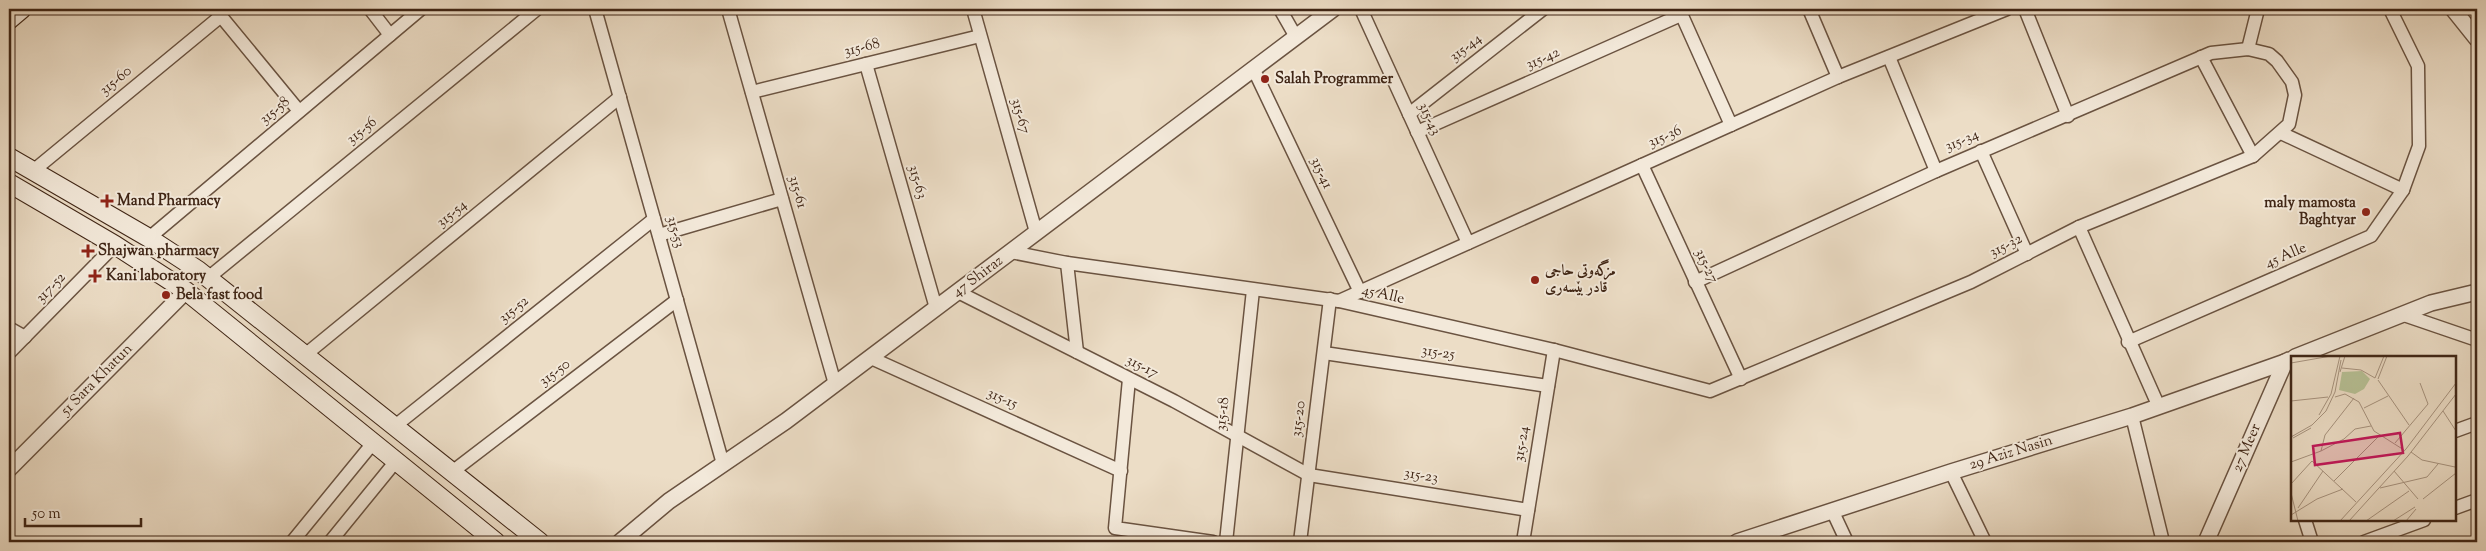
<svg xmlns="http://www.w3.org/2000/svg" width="2486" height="551" viewBox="0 0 2486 551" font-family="'Sorts Mill Goudy',Amiri,serif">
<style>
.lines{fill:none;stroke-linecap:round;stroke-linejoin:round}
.minor-casing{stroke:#6a5341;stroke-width:15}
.tertiary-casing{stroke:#6a5341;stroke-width:18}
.secondary-casing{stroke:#3f2515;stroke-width:20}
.minor{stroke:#f3e9da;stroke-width:12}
.tertiary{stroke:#f3e9da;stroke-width:15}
.secondary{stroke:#f3e9da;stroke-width:18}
.poi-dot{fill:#8f2418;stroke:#f3e9da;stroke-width:2}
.labels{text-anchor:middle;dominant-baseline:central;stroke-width:4;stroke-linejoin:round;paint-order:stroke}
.street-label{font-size:15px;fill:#3f2515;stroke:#f3e9da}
.poi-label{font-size:15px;font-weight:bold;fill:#3f2515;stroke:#f3e9da;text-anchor:start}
.inset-road{fill:none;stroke:#a7937f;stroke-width:1}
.view{fill:#c2185b;fill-opacity:0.15;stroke:#c2185b;stroke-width:2.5}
.inset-edge{fill:none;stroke:#3f2515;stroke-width:2.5}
</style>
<rect width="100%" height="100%" fill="#ecddc6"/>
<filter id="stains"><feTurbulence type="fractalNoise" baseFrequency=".004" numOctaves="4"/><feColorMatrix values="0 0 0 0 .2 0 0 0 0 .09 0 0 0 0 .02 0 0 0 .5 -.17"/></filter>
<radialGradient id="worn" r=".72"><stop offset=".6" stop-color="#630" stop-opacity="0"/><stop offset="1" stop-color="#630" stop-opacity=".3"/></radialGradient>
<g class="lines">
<defs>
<g id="minor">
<polyline points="215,9 299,111"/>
<polyline points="370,9 390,35"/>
<polyline points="595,9 723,464"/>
<polyline points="728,9 835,384"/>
<polyline points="973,9 1036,232"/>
<polyline points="1280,9 1296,37"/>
<polyline points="1361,9 1468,243"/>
<polyline points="1679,9 1731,125"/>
<polyline points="1809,9 1838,77"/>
<polyline points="2025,9 2068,116"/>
<polyline points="2248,49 2258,9"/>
<polyline points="1889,57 1936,171"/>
<polyline points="2201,57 2253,156"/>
<polyline points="866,64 936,308"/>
<polyline points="1253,68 1360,292"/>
<polyline points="752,92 980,36"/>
<polyline points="1409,114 1543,9"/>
<polyline points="1417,132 1681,15"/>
<polyline points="2281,133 2403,190"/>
<polyline points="1981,151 2027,254"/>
<polyline points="1642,165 1741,379"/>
<polyline points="33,171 221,16"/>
<polyline points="2079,227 2159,407"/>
<polyline points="659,235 782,199"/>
<polyline points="149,238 421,9"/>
<polyline points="1011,252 1067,263 1339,301 1554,350 1710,391 1971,282 2079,227 2253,156 2289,124 2295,95 2292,82 2277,61 2269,54 2248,49 2211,53 1936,171 1695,282"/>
<polyline points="1067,263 1077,352"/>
<polyline points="208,278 537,9"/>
<polyline points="958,292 1174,401 1309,475 1528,510"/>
<polyline points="1339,301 1838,77 2007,9"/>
<polyline points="2401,314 2477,340"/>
<polyline points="9,328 25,337"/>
<polyline points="2128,342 2371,236 2403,190 2419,146 2418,66 2390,9"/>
<polyline points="9,353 115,245"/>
<polyline points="1324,353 1548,386"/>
<polyline points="305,355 620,97"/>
<polyline points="871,358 1121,471"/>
<polyline points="1129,379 1115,528 1213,542"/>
<polyline points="2132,416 2163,542"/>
<polyline points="395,426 654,219"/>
<polyline points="2455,431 2477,423"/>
<polyline points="452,472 677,300"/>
<polyline points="1951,472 1985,542"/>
<polyline points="2455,508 2477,500"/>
<polyline points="1832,510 1847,542"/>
<polyline points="2305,520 2312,542"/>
<polyline points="292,542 373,443"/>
<polyline points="330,542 396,461"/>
<polyline points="1226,542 1253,290"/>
<polyline points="1300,542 1330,299"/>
<polyline points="1523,542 1554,350"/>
<polyline points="2364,542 2424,520"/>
</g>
<g id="tertiary">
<polyline points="2453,9 2477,39"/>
<polyline points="2295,357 2431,303 2477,292"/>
<polyline points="9,469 186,291"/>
<polyline points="620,542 669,501 786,421 1333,9"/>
<polyline points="1737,542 1951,472 2132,416 2285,362"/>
<polyline points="2206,542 2285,362 2289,360"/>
</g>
<g id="secondary">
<polyline points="9,20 22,9"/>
<polyline points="9,157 149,238 198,270 540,542"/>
<polyline points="9,183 115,245 186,291 496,542"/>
</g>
</defs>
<use href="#minor" class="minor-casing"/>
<use href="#tertiary" class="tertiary-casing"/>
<use href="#secondary" class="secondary-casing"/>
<use href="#minor" class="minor"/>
<use href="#tertiary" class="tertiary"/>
<use href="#secondary" class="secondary"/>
</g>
<g class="poi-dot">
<circle cx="1265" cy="79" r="5"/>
<path d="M104.5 193.5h5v5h5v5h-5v5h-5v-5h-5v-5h5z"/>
<circle cx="2366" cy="212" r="5"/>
<path d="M85.5 243.5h5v5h5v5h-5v5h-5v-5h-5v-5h5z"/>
<path d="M92.5 268.5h5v5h5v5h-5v5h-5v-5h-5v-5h5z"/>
<circle cx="1535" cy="280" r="5"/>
<circle cx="166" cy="295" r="5"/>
</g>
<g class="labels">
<g class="street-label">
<text transform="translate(862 48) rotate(-14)">315-68</text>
<text transform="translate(1466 48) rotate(-38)">315-44</text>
<text transform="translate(1543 59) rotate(-24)">315-42</text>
<text transform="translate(116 81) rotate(-40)">315-60</text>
<text transform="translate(275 111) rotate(-40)">315-58</text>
<text transform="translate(1020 116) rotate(74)">315-67</text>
<text transform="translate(1429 119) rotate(65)">315-43</text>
<text transform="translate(362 131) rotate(-39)">315-56</text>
<text transform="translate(1665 137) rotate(-24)">315-36</text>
<text transform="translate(1962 141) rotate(-23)">315-34</text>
<text transform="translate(1321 173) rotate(65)">315-41</text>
<text transform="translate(917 182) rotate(74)">315-63</text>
<text transform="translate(797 192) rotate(74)">315-61</text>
<text transform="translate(452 214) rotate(-39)">315-54</text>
<text transform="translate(675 232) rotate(74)">315-53</text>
<text transform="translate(2006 246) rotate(-27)">315-32</text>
<text transform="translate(2286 256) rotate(-23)">45 Alle</text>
<text transform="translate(1706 266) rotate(65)">315-27</text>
<text transform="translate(978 277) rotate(-37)">47 Shiraz</text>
<text transform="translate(51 288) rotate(-46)">317-52</text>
<text transform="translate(1383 295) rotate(13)">45 Alle</text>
<text transform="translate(514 310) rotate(-39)">315-52</text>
<text transform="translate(1438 353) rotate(8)">315-25</text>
<text transform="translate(1142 367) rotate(27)">315-17</text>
<text transform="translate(555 373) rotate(-37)">315-50</text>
<text transform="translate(97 380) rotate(-45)">51 Sara Khatun</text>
<text transform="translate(1002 399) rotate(24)">315-15</text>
<text transform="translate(1223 414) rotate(-84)">315-18</text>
<text transform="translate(1299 419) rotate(-83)">315-20</text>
<text transform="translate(1522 444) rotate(-81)">315-24</text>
<text transform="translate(2247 448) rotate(-67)">27 Meer</text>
<text transform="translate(2011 453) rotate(-17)">29 Aziz Nasin</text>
<text transform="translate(1421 476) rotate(9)">315-23</text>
</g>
<g class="poi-label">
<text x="1275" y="79">Salah Programmer</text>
<text x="117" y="201">Mand Pharmacy</text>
<text x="2356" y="203" text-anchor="end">maly mamosta<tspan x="2356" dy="17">Baghtyar</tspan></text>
<text x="98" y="251">Shajwan pharmacy</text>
<text x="1545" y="271">مزگەوتی حاجی<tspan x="1545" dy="17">قادر بێسەری</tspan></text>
<text x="106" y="276">Kani laboratory</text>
<text x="176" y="295">Bela fast food</text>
</g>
</g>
<g transform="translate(2291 356)">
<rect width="165" height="165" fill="#ecddc6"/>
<path d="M71,15L79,23L73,33L64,38L48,34L51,16Z" fill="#b7c196"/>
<path class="inset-road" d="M0,7L40,0M51,12L70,14L84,22L93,0M49,16L54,0M87,23L96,0M87,24L118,69M44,41L54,38L68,46L83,75L113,94M0,45L37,41M73,52L97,40M152,55L165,75M28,59L40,38L49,0M0,81L21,69L35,55L44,36L50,4M2,82L20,72M104,87L137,48L129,27M30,95L53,83L64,73L80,70M120,96L131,104L164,111M0,106L30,95L34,79L63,42M103,115L127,143M43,125L89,79M0,128L21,105L65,146M89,132L136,121L147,108M0,137L7,165M132,143L165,117V109M7,152L32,115M0,159L26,143L52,133M49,165L115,93L165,27M58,165L117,100L165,38M75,165L118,135M102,165L124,151M115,165L125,153"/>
<path class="view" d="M109,77L112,97L24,109L22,90Z"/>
<rect width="165" height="165" class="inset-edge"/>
</g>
<rect width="2486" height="551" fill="none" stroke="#ecddc6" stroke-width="30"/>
<rect x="10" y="10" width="2466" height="531" fill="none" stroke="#3f2515" stroke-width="2.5"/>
<rect x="15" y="15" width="2456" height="521" fill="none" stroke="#3f2515"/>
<path d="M25 518v8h116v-8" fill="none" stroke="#3f2515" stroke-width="2.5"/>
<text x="32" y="518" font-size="15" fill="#3f2515" stroke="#f3e9da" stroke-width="4" paint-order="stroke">50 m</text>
<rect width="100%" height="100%" filter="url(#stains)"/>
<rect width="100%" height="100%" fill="url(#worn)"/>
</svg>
